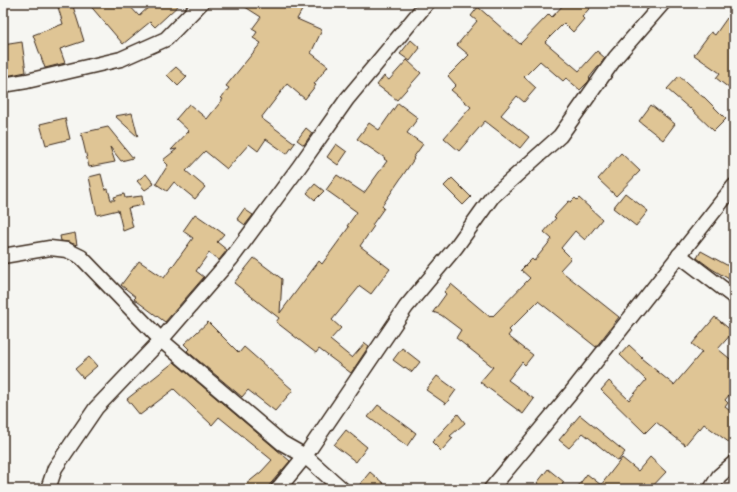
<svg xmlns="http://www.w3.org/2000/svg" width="737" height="492" viewBox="0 0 737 492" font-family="'Comic Neue',sans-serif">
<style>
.building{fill:#dfc595;stroke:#3b2a1e}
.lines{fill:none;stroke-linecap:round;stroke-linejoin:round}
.street-casing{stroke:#3b2a1e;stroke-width:17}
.street{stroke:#f6f6f2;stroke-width:14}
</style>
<rect width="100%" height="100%" fill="#f6f6f2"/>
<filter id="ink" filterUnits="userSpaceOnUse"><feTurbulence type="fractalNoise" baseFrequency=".025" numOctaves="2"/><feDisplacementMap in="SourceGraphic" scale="8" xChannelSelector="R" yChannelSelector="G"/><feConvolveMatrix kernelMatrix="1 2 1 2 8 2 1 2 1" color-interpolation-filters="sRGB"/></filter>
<g filter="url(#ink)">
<g class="building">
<polygon points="72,3 84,41 60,49 65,63 45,68 33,35 63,24 58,7"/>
<polygon points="88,3 127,3 139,16 153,3 181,3 155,27 150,22 123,44"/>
<polygon points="239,3 306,3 297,19 322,30 311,53 328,66 314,84 316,85 305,99 287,84 261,118 295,143 287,154 266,139 258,151 249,144 227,169 205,151 186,171 205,187 195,199 174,182 167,191 156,184 168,165 163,160 177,149 171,150 189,131 176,119 189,104 207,119 223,99 221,98 229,88 226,86 261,43 253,38 257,32 252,29 261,17"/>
<polygon points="565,3 594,3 582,17 584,19 573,32 564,23 545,42 579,71 597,51 605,58 589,78 590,79 588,82 580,90 566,78 563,81 540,61 524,77 536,88 524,102 517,96 501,115 529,137 520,148 485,121 459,151 444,138 471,107 451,90 456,85 448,76 469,55 457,45 477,21 471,16 478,7 520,44 549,14 552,17"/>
<polygon points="727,18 734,23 734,92 716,78 720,73 694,55 711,32 715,35"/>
<polygon points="411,40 420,48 410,61 400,54"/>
<polygon points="22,42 26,72 6,76 6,70 3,70 3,45"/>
<polygon points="407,60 421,73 397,100 377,85 384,76 389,80"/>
<polygon points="176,67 187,77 178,86 167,75"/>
<polygon points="679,76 703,97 704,97 726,119 714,131 690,108 690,109 667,89"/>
<polygon points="398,103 418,118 407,133 423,144 413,158 414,159 382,206 384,208 372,225 374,226 360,246 390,269 371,294 360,286 332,320 341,328 330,340 352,358 365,343 369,346 351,373 319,349 316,353 276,322 279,318 234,283 254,258 282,279 280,313 319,261 322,264 349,227 347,226 357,212 326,190 337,175 364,193 387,161 384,159 385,158 357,139 369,123 379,130"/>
<polygon points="651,105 675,124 663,140 639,121"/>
<polygon points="132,113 138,137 115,116"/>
<polygon points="65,118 70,139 46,145 40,124"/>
<polygon points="108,127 133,158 121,161 110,147 115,162 89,167 81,133"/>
<polygon points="306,128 312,133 304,145 297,140"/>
<polygon points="336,144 347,152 338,165 327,157"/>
<polygon points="621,153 640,171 616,196 598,179"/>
<polygon points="101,174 105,190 108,189 111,200 115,200 114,197 124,194 125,198 142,196 143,205 128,208 133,227 123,231 118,210 97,215 89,177"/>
<polygon points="146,174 154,184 145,190 137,181"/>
<polygon points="452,178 471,197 463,205 444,186"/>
<polygon points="315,184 324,191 315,200 307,193"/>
<polygon points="625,193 648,211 636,226 613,208"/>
<polygon points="575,198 577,200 579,198 602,219 585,240 575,231 561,248 571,258 560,270 619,317 596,347 538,301 509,330 511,332 508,336 533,355 525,365 522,362 508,380 534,399 523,414 480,382 493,367 456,338 461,330 441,315 433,312 446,294 444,292 451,284 490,317 492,315 493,316 530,278 521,270 532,259 534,261 552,239 544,232 556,218 554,217 569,201 571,202"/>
<polygon points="244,209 253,215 245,225 237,219"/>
<polygon points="195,214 224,234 217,242 227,250 219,260 209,253 196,271 204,277 165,322 134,299 136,297 121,285 139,261 164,278 193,238 183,231"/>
<polygon points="75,233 77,245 68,242 61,241 60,236"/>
<polygon points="701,251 734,269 734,282 712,269 697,258"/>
<polygon points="715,317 733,332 718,349 734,362 734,389 725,400 728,403 725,407 734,414 734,446 704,424 700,429 699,428 685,445 656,422 645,433 601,390 609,381 629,400 646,380 620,355 629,345 642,357 641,358 674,385 702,352 692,344"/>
<polygon points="208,322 239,353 244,347 293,390 275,411 248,390 242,397 187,351 189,349 184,344"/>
<polygon points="402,348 420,362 412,372 405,367 404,368 393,360"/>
<polygon points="89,357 97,366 83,378 75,369"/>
<polygon points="174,362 290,461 266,489 240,489 261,472 272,460 219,417 212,425 174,389 140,415 127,399"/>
<polygon points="437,376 456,390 446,404 426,390"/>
<polygon points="378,405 416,433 407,446 368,417"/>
<polygon points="458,414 465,423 450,436 453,438 441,451 432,442"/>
<polygon points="580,415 625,452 618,461 583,433 569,448 559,440"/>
<polygon points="346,430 367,447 356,462 334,445"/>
<polygon points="650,457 666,472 650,489 576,489 587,474 601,485 622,458 638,471"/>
<polygon points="548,469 564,482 559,489 545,489 537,483"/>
<polygon points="370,472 390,489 356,489"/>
</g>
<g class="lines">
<defs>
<g id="street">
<polyline points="3,85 27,81 121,59 166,39 201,3"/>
<polyline points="679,255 734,297"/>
<polyline points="3,256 50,248 67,250 81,257 161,340 282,443 305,456 342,489"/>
<polyline points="48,489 55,468 96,408 161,340 231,259 299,167 347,99 427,3"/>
<polyline points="278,489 305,456 406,307 456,247 492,197 560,136 616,57 663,3"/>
<polyline points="491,489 570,394 734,186"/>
<polyline points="711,489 719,476 734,463"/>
</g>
</defs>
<use href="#street" class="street-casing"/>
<use href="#street" class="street"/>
</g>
</g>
<rect width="737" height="492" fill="none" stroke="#f6f6f2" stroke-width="16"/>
<rect x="8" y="8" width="721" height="476" fill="none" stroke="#3b2a1e" stroke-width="1.5" filter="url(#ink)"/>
</svg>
